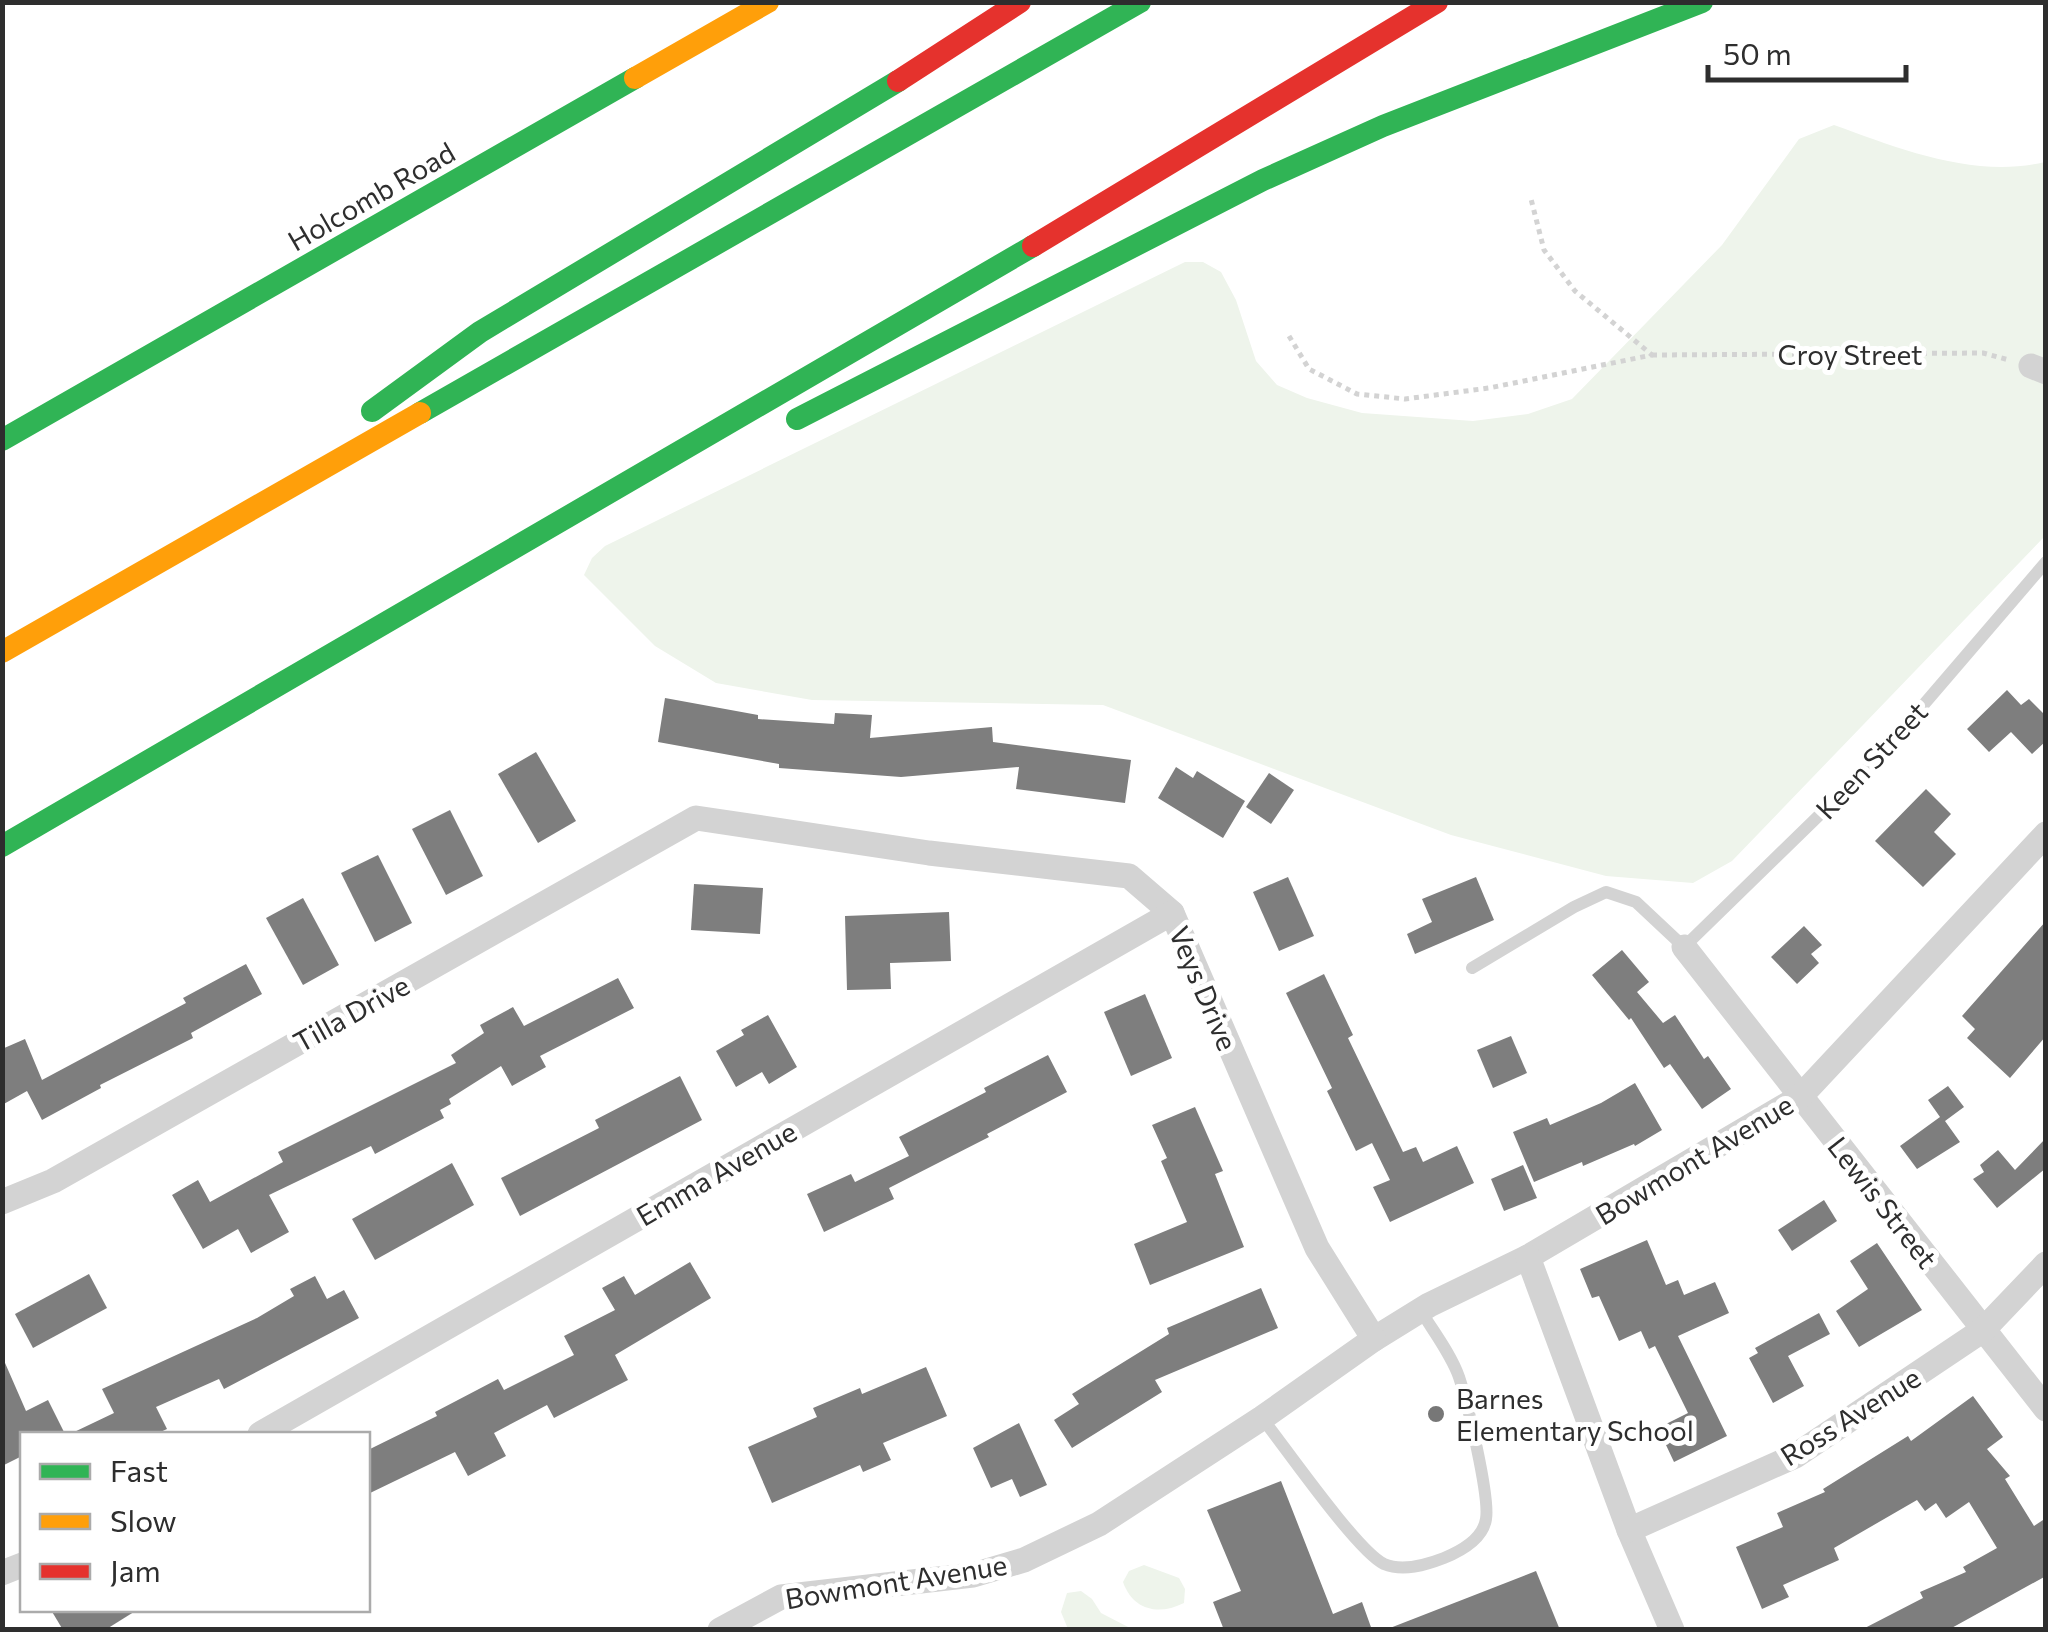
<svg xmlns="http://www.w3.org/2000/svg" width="2048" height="1632" viewBox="0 0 2048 1632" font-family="Commissioner,sans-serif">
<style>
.green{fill:#eef4eb}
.building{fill:#7e7e7e}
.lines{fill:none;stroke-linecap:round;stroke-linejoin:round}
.path{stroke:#d3d3d3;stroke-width:5;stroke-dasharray:5 5;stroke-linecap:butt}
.lane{stroke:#d3d3d3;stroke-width:12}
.street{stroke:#d3d3d3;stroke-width:25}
.fast{stroke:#30b455;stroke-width:22}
.slow{stroke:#ff9f0a;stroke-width:22}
.jam{stroke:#e5322d;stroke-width:22}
.poi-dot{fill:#777;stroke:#fff;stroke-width:4}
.labels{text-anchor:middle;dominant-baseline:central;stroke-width:10;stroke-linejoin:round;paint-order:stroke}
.street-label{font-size:28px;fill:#2e2e2e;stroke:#fff}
.poi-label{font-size:28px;fill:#2e2e2e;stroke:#fff;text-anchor:start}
</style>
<rect width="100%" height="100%" fill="#fff"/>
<g class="green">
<path d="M1834,125C1900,149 1975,179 2045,162V536L1732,861L1693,883L1606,876L1451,835L1103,705L812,700L716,683L655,646L584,575L592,558L605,546L1185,262H1203L1221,272L1236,300L1256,361L1277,385L1307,398L1362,413L1473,421L1528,414L1572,399L1722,245L1799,139Z"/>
<path d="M1144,1565L1179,1578L1185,1589L1184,1603C1158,1616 1133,1610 1123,1582L1129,1571Z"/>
<polygon points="1081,1591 1092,1599 1101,1613 1132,1629 1068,1629 1061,1612 1067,1593"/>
</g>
<g class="building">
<polygon points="2007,690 2021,705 2029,699 2046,716 2046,741 2032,754 2011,732 1989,752 1967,729"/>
<polygon points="665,698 758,715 758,719 834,724 835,713 872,715 870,738 992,727 993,742 1131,760 1125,803 1016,789 1019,767 901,777 779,768 779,764 658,742"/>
<polygon points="536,752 576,821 538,843 498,774"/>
<polygon points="1176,767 1193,778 1197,771 1245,801 1223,838 1158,798"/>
<polygon points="1269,773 1294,790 1271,824 1246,807"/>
<polygon points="1926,789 1951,814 1934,832 1956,854 1923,887 1875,841"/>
<polygon points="450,810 483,876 446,895 412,829"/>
<polygon points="378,855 412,923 375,942 341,873"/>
<polygon points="1288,877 1314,936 1279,951 1253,892"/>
<polygon points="1476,877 1494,920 1415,954 1407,934 1432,922 1422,899"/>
<polygon points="694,884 763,888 760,934 691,930"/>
<polygon points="303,898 339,965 303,985 266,918"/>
<polygon points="949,912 951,961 890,963 891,989 847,990 845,916"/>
<polygon points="2046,921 2046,1036 2010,1078 1967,1038 1975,1029 1962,1016"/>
<polygon points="1804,926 1822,945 1811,954 1819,963 1797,984 1771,957"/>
<polygon points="1622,950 1649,982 1637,992 1663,1023 1675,1015 1704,1059 1708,1056 1731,1089 1702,1109 1670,1064 1664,1068 1631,1018 1629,1020 1592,975"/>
<polygon points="246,964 262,994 191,1033 193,1038 100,1085 101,1088 42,1120 27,1091 2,1105 2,1049 25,1039 42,1080 186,1003 183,998"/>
<polygon points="1324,974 1353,1035 1348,1038 1403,1152 1416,1147 1423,1162 1457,1146 1474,1183 1390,1222 1373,1187 1390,1180 1372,1143 1356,1151 1327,1091 1332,1088 1286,993"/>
<polygon points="618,978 634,1008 540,1056 546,1067 512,1086 501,1066 449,1099 451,1104 440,1110 444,1118 375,1154 371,1146 269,1195 289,1232 251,1253 238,1229 203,1249 172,1195 198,1180 210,1202 283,1162 278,1152 456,1063 451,1055 484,1033 480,1025 513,1007 524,1026"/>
<polygon points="1145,994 1172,1058 1131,1076 1104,1012"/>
<polygon points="768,1015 797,1067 769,1084 762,1072 736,1087 716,1051 744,1035 741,1030"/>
<polygon points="1511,1036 1527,1073 1493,1088 1477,1050"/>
<polygon points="1048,1055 1067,1092 987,1134 989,1137 889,1188 894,1199 824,1232 807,1194 851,1174 855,1182 909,1156 899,1137 986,1092 984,1088"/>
<polygon points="680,1076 702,1120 520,1216 501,1178 599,1128 595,1120"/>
<polygon points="1635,1083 1662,1130 1635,1146 1634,1144 1583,1166 1582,1162 1534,1182 1513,1132 1547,1118 1550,1125 1601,1103"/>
<polygon points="1948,1086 1964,1107 1945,1121 1960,1142 1917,1169 1900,1146 1940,1117 1928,1100"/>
<polygon points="1195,1107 1223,1171 1215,1174 1244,1247 1150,1285 1134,1244 1187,1222 1161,1161 1167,1158 1152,1125"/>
<polygon points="2046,1138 2046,1168 1997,1208 1973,1179 1984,1172 1980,1165 1998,1150 2015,1170"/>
<polygon points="452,1163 474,1205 375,1260 352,1219"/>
<polygon points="1523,1165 1537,1198 1504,1211 1491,1179"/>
<polygon points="1824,1200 1837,1221 1792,1251 1778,1230"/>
<polygon points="1647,1240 1666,1285 1678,1280 1684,1295 1715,1282 1729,1313 1678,1336 1727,1436 1674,1462 1658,1428 1688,1413 1655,1346 1649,1349 1641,1331 1619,1341 1599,1296 1592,1298 1580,1269"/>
<polygon points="1877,1243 1922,1310 1859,1347 1836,1311 1868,1289 1850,1261"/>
<polygon points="690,1262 711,1298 615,1355 628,1380 554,1418 547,1405 494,1433 506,1456 468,1476 455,1452 368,1494 368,1450 437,1416 435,1412 498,1379 504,1390 574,1355 564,1336 615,1310 602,1288 624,1276 635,1295"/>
<polygon points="89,1274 107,1308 33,1348 15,1314"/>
<polygon points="315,1276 327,1299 344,1290 359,1318 224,1389 219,1379 156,1407 167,1429 156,1434 70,1434 114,1413 102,1389 257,1318 294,1296 290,1289"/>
<polygon points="1261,1288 1278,1328 1155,1380 1162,1392 1072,1448 1054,1420 1079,1404 1072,1394 1169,1334 1167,1328"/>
<polygon points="1819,1313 1830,1334 1788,1356 1804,1386 1773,1403 1749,1358 1758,1353 1755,1348"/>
<polygon points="2,1356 26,1411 48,1400 65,1434 22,1434 22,1456 2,1466"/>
<polygon points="926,1367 947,1416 883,1443 891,1460 863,1472 860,1465 772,1503 748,1447 817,1417 813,1408 860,1388 862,1394"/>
<polygon points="1973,1396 2003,1437 1987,1449 2010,1476 2005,1479 2034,1526 2046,1518 2046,1576 1948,1630 1861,1630 1923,1598 1920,1592 1966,1572 1963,1567 1997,1548 1969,1502 1946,1518 1936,1503 1925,1511 1917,1500 1834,1548 1839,1560 1783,1585 1789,1597 1762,1609 1736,1547 1783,1527 1777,1513 1825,1492 1823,1489 1908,1436 1911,1441"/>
<polygon points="1019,1423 1047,1485 1020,1497 1012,1479 991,1488 973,1448"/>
<polygon points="1281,1481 1333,1614 1362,1602 1372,1630 1224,1630 1213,1602 1241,1591 1207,1510"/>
<polygon points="1536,1571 1560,1630 1391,1630 1390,1628"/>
<polygon points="51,1610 137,1610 105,1630 63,1630"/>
</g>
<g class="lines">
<g class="path">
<polyline points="1289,336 1309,369 1357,394 1405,399 1489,388 1652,355 1575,291 1544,250 1531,199"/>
<polyline points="1652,355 1983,353 2009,360"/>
</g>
<g class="lane">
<polyline points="1472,968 1574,907 1606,892 1636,902 1684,947 1877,759 2046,562"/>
<path d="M1262,1418C1285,1447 1357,1551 1384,1564C1403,1572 1426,1565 1444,1558C1461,1551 1483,1539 1486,1519C1490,1497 1467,1401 1459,1377C1451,1354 1433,1331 1421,1311"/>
</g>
<g class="street">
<polyline points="2031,366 2046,372"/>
<polyline points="1684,947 2046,1409"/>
<polyline points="2,1202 53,1181 696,818 929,853 1129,876 1172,913 1317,1248 1374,1339 1429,1305 1528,1257 1800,1097 2046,834"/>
<polyline points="1528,1257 1629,1530 1672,1630"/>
<polyline points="260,1434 1172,913"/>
<polyline points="1629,1530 1795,1456 1983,1330 2046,1264"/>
<polyline points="2,1573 22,1565"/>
<polyline points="720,1630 781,1597 973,1575 1024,1560 1099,1524 1262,1418 1374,1339"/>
</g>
<g class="fast">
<polyline points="372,411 480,332 898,81"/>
<polyline points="420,413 1140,2"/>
<polyline points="797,419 1263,180 1383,126 1702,2"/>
<polyline points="2,440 635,78"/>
<polyline points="2,846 1033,246"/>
</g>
<g class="slow">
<polyline points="635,78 768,2"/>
<polyline points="2,652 420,413"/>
</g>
<g class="jam">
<polyline points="898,81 1020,2"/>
<polyline points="1033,246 1437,2"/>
</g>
</g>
<circle class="poi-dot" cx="1436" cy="1414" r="10"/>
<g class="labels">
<g class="street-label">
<text transform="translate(371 196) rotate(-30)">Holcomb Road</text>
<text x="1850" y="354">Croy Street</text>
<text transform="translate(1871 760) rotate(-47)">Keen Street</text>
<text transform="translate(1204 988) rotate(67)">Veys Drive</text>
<text transform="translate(351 1013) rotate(-29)">Tilla Drive</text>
<text transform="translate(1694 1159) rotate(-31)">Bowmont Avenue</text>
<text transform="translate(716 1173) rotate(-30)">Emma Avenue</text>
<text transform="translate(1883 1202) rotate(52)">Lewis Street</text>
<text transform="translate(1850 1416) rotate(-32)">Ross Avenue</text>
<text transform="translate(896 1581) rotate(-9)">Bowmont Avenue</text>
</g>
<g class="poi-label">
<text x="1456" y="1398">Barnes<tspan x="1456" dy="32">Elementary School</tspan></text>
</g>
</g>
<rect width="2048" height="1632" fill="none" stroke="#2e2e2e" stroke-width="10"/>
<rect x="20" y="1432" width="350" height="180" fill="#ffffff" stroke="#ababab" stroke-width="2.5"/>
<rect x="40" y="1464" width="50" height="15" fill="#30b455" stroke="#ababab" stroke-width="2.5"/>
<text x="110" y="1482" font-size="30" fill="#2e2e2e">Fast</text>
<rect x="40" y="1514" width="50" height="15" fill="#ff9f0a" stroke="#ababab" stroke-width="2.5"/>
<text x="110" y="1532" font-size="30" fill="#2e2e2e">Slow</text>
<rect x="40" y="1564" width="50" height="15" fill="#e5322d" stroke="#ababab" stroke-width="2.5"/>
<text x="110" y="1582" font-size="30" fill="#2e2e2e">Jam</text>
<path d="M1708 65v15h198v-15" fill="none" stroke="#2e2e2e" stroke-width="5"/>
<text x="1723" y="65" font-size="30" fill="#2e2e2e" stroke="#ffffff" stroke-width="8" paint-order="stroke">50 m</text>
</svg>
